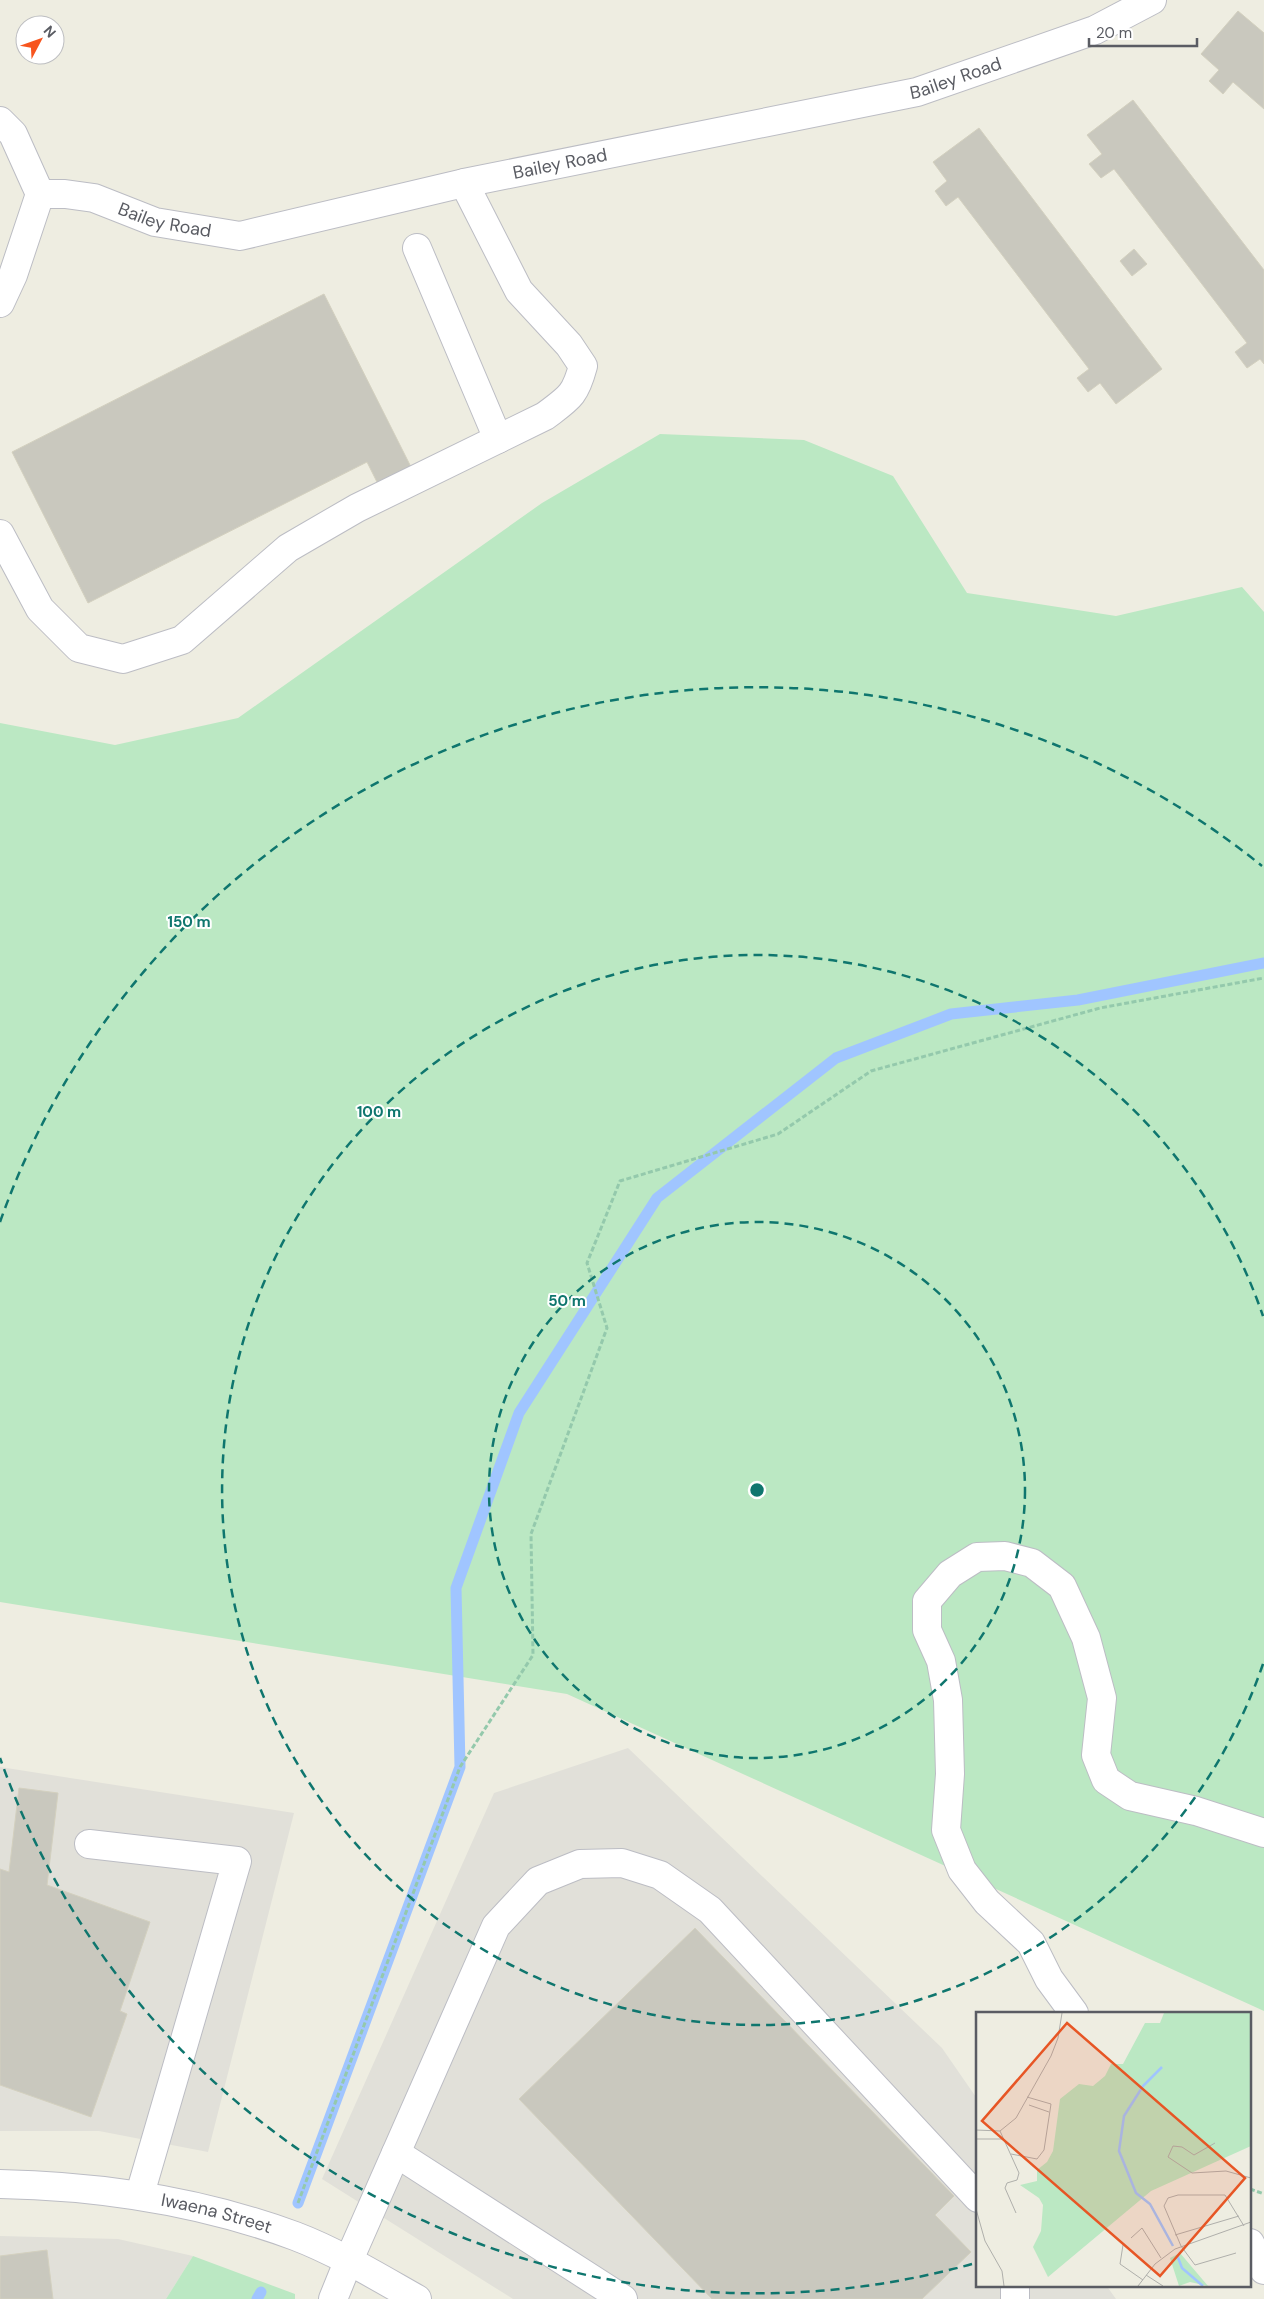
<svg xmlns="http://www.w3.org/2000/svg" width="1264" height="2299" viewBox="0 0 1264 2299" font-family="'DM Sans',sans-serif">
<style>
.industrial{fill:#e1e0d9}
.green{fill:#bbe8c3}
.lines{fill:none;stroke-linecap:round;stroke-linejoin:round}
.stream{stroke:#a0c5ff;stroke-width:11}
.building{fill:#c9c8be;stroke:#d3d0bf}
.minor-casing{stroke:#bcbdc4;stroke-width:30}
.path{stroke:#94c9ac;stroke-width:3;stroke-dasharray:5 2.5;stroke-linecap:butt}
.minor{stroke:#fff;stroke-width:28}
.ring{fill:none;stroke:#0f766e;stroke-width:2.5;stroke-dasharray:9 6}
.labels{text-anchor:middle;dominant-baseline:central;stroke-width:4;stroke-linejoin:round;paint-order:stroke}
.street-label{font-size:18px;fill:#5a5c63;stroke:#fff}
.inset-river{fill:none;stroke:#a0c5ff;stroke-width:2.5}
.inset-road{fill:none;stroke:#afafab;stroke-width:1}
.view{fill:#e75625;fill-opacity:0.15;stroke:#e75625;stroke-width:2.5}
.inset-edge{fill:none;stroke:#5a5c63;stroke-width:2.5}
.centre{fill:#0f766e;stroke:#fff;stroke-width:2.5}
.ring-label{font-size:15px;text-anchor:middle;font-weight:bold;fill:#0f766e;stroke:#fff;stroke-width:4;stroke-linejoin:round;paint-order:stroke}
</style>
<rect width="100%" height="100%" fill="#eeede1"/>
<g class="industrial">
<polygon points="628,1748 942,2048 978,2100 978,2285 1106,2285 1116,2299 513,2299 322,2179 494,1793"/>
<polygon points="0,1767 294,1813 208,2152 99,2131 0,2131"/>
<polygon points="0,2236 118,2239 193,2256 166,2299 0,2299"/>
</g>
<g class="green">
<polygon points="660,434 804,440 893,476 967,593 1116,616 1242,587 1264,612 1264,2011 567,1694 0,1602 0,723 115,745 238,718 542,503"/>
<polygon points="193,2256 295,2294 295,2299 166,2299"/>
</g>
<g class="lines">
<g class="stream">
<polyline points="298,2203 460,1767 456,1588 519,1413 657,1198 836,1058 951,1014 1078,1000 1264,963"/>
<polyline points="257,2299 261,2292"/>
</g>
</g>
<g class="building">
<polygon points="1238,11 1264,33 1264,109 1233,82 1223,94 1209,81 1219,70 1201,54"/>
<polygon points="1133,100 1264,270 1264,364 1260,359 1247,368 1235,352 1247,343 1114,169 1101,178 1089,164 1102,154 1087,135"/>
<polygon points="979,128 1162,369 1116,404 1100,383 1088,392 1077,378 1089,369 958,197 946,206 935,191 947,181 933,162"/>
<polygon points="1134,249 1147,264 1132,276 1120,261"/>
<polygon points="324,294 411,467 378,484 367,462 88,603 12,452"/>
<polygon points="19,1788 58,1793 47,1885 150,1922 120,2011 127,2014 91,2117 0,2085 0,1869 9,1872"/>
<polygon points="695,1928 954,2196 935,2215 971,2252 922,2299 712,2299 519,2099"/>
<polygon points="47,2250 53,2299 0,2299 0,2256"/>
</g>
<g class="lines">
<defs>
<g id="minor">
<polyline points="0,121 13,134 40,194"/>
<path id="s1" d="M40,194H65L94,198L155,222L240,236L464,183L917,92L1095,30L1152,0"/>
<polyline points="417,248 498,439"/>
<polyline points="0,303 13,275 40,194"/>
<path d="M0,534L40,609L79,648L123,659L182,640L288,548L357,508L545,416C569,398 575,396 583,366L569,345L519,291L464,183"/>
<polyline points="89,1844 237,1861 140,2194"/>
<polyline points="1074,2013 1049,1979 1031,1943 987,1902 962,1870 946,1830 950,1774 948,1700 941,1661 927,1630 927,1601 950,1574 977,1557 1005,1556 1032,1563 1062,1586 1086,1638 1102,1698 1096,1755 1106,1780 1130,1796 1196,1811 1264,1833"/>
<polyline points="396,2153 623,2299"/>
<path id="s2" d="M0,2184C101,2186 200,2201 295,2236C337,2252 378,2277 417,2299"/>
<polyline points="1250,2243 1264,2270"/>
<polyline points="333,2299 348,2262 496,1926 538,1881 580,1864 622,1863 660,1875 710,1910 978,2198"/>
<polyline points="1015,2299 1015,2285"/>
</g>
</defs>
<use href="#minor" class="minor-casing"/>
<g class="path">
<polyline points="1250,2189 1264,2194"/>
<polyline points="298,2203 460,1767 533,1655 531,1534 607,1328 587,1263 620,1181 778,1134 871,1071 1100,1008 1264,978"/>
</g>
<use href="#minor" class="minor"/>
</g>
<g class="ring">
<circle cx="757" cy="1490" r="268"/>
<path d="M1263 1664A535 535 0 1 1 1263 1316"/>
<path d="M972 2264A803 803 0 0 1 0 1758M0 1222A803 803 0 0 1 1262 866"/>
</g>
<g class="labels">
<g class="street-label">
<text stroke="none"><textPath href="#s1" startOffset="939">Bailey Road</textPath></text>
<text stroke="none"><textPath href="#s1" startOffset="534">Bailey Road</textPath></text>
<text stroke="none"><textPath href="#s1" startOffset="129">Bailey Road</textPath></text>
<text stroke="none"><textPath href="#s2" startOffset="219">Iwaena Street</textPath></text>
</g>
</g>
<g transform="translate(976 2012)">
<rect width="275" height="275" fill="#eeede1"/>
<path d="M188,1H275V134L175,179L72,265L57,235L65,219L67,193L63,186L44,173L61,169V158L71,150L77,139L84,87L103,72L117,74L129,64L135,52H147L169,11H184ZM204,241L232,274L214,270L203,274L194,246Z" fill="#bbe8c3"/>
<path class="inset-river" d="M186,55L167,74L148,104L143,139L160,181L174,192L197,234M201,243L206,256L227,274"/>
<path class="inset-road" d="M53,93L73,100M0,118L24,119M24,119L40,106L75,44L82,26L86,1M24,119L43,161L41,168L31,171L29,176L40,201M0,127H28M239,131L218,143L206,135L197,134L192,145L216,161L250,159L275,166M35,142L61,147L68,138L75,92L51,85M0,197L9,229L26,259L28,274M199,223L263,204M155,226L166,216L185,246M147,233L144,252L167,268M260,241L219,253L205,234L188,194L192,186L202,183H249L268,214M170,263L187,274M162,274L179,252L199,237L275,210"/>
<path class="view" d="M91,11L269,166L184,264L6,109Z"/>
<rect width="275" height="275" class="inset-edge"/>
</g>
<circle cx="757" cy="1490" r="8" class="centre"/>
<g class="ring-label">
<text x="189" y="927">150 m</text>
<text x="379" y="1117">100 m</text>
<text x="567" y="1306">50 m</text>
</g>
<g transform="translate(40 40) rotate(49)"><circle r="24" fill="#ffffff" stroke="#bdbec1"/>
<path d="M0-4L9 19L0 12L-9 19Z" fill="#f7551e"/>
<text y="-8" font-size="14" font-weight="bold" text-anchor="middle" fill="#5a5c63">N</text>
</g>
<path d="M1089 38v8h108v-8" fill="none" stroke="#5a5c63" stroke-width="2.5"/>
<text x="1096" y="38" font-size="15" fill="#5a5c63" stroke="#ffffff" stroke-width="4" paint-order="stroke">20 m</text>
</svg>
